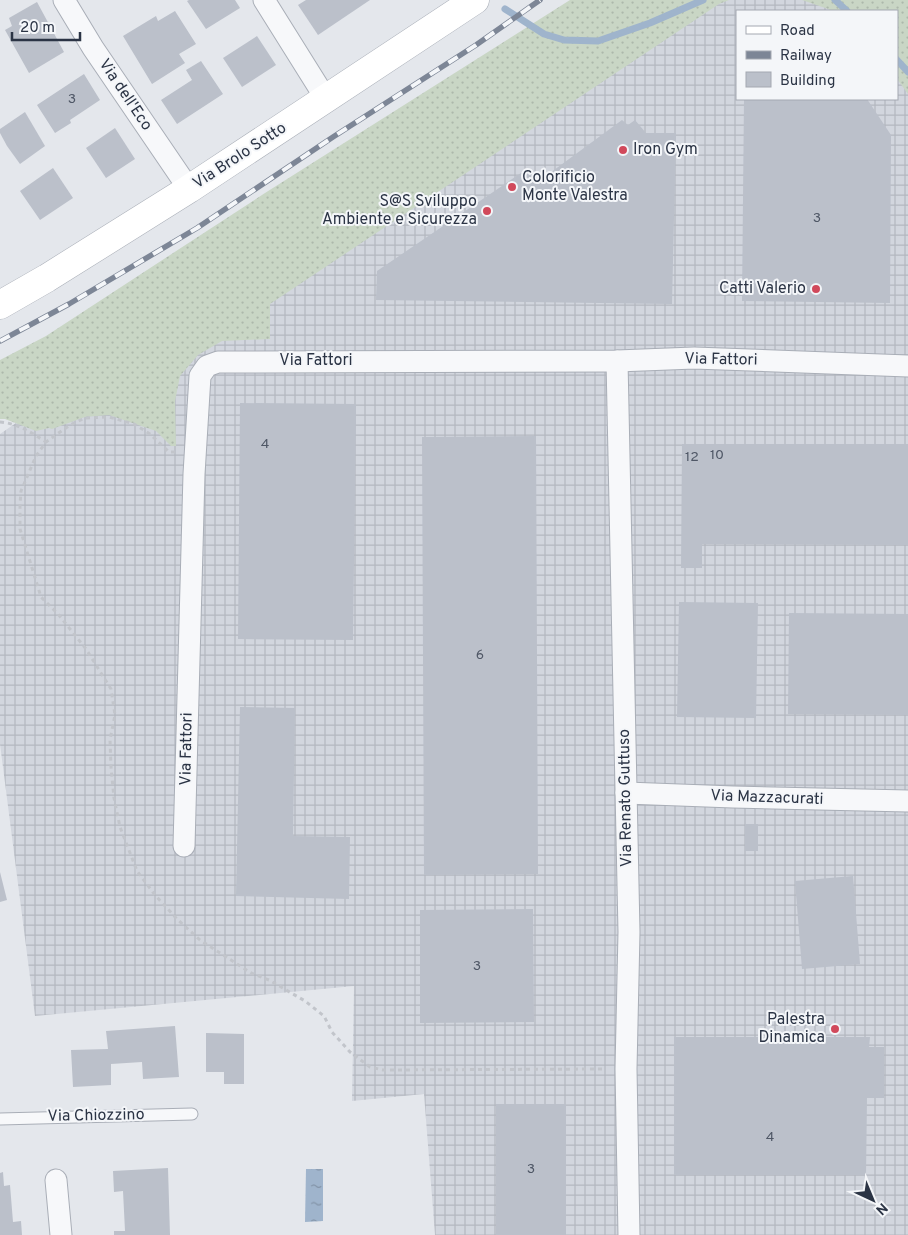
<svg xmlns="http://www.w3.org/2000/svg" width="908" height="1235" viewBox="0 0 908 1235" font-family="Overpass,sans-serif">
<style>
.industrial{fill:url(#industrial-grid);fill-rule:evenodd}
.grass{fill:url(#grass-dots)}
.water{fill:url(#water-ripples)}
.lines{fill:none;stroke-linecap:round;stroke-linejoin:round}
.stream{stroke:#9fb4cc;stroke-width:7}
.building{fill:#bbc0ca}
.service-casing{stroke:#a9aeb7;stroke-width:13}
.minor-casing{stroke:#a9aeb7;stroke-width:23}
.secondary-casing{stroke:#a9aeb7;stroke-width:29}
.path{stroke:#c2c5cb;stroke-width:3;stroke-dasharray:4 4;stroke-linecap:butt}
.service{stroke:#f7f8fa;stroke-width:11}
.minor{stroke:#f7f8fa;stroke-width:21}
.secondary{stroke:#fff;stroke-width:28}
.rail-casing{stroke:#7d8696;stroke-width:5.5}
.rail{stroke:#f4f6f9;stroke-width:4;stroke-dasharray:11;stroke-linecap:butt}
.poi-dot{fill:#d1495b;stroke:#f4f6f9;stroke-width:2}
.labels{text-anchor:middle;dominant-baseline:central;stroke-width:4;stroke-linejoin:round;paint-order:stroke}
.number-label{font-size:14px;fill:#4f5766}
.street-label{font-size:16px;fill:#2b3445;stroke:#f4f6f9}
.poi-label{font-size:16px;fill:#2b3445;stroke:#f4f6f9;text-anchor:end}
</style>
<defs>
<pattern id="industrial-grid" width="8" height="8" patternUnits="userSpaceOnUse" patternTransform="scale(1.25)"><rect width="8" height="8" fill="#d2d6de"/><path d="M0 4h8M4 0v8" fill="none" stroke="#b4b8c0"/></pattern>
<pattern id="grass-dots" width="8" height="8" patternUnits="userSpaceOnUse" patternTransform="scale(1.25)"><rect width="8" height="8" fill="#c9d6c5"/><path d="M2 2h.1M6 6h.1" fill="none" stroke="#adb8ab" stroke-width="1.8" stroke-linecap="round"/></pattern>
<pattern id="water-ripples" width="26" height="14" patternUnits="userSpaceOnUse" patternTransform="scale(1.25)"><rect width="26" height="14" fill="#9fb4cc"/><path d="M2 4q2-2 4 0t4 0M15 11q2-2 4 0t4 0" fill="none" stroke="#8293a7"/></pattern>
</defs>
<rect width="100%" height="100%" fill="#e4e7ec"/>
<path class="industrial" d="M628,0H906L908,3V1235H435L424,1094L352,1101L354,986L35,1016L0,744V434ZM737,11H897V99H737Z"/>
<g class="grass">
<polygon points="570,0 729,0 719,4 270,304 270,339 222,341 198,355 180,376 175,401 176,446 171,446 156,431 109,415 85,417 52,429 49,428 36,431 5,419 0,419 0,360 46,336 265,193"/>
<polygon points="802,0 908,0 908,94 897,79 897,11 832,11 828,9"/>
</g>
<polygon class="water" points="306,1169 323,1169 323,1221 305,1222"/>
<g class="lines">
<g class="stream">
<polyline points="835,0 847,11"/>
<polyline points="505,9 544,34 564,40 598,41 650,23 703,0"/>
<polyline points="897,60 908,72"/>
</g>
</g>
<g class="building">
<polygon points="189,0 235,0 240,8 206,29 187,1"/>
<polygon points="306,0 370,0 318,35 298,5"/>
<polygon points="37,2 64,52 29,73 5,30 12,26 9,18"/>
<polygon points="175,11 196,44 179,54 185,63 152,84 123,36 156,16 158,21"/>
<polygon points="257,36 276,65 242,87 223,58"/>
<polygon points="201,61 223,94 177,124 161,100 192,80 186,70"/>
<polygon points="84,74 100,100 70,120 71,123 55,133 37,105"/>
<polygon points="744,99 867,99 891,135 890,303 742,301"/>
<polygon points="25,112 45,146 20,164 7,146 0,133 0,129"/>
<polygon points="622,120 628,125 635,120 646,133 676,133 672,304 376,300 377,271 521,173 550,173"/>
<polygon points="115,128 135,159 106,178 86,148"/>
<polygon points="53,168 73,198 40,220 20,191"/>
<polygon points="240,403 356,404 353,640 238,639"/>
<polygon points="536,436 538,874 424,875 422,437"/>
<polygon points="682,444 908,444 908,545 702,544 702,568 681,568"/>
<polygon points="679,602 758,603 756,718 677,717"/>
<polygon points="789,613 908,614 908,715 788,714"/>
<polygon points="240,707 295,708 293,836 350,837 349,899 236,896"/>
<rect x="745" y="824" width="13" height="27"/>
<polygon points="0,872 7,900 0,902"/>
<polygon points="853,876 860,964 802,969 795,881"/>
<polygon points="533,909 534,1022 420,1023 420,910"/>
<polygon points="175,1026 179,1077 143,1079 142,1062 111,1064 111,1085 73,1087 71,1050 108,1049 106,1031"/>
<polygon points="206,1033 244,1034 244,1084 224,1084 224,1072 206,1072"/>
<polygon points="674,1037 870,1037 869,1047 884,1047 884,1098 867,1098 866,1175 674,1175"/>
<rect x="496" y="1104" width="70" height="131"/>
<polygon points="168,1168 170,1235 114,1235 114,1231 125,1231 123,1191 114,1192 113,1171"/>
<polygon points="3,1172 4,1186 10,1185 13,1222 21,1221 22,1235 0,1235 0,1173"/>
</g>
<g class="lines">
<defs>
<polyline id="service" points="0,1119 192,1114"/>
<g id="minor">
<polyline points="64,0 93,48 189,189"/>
<polyline points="264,0 326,99"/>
<polyline points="617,361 629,932 626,1069 629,1235"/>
<polyline points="626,793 733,797 908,801"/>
<polyline points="184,846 194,474 200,376 207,366 218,362 617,361 694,358 908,366"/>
<polyline points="56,1180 61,1235"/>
</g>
<polyline id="secondary" points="0,305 47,278 189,189 475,0"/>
</defs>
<use href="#service" class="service-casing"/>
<use href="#minor" class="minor-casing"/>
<use href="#secondary" class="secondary-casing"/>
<g class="path">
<path d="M0,422C17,423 32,433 46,442"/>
<polyline points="175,452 169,452 150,434 134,424 109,417 85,418 70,425 46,442 36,456 21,491 20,505 20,529 41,597 58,614 86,649 111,689 115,715 110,740 111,767 114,798 120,827 137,871 155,895 177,919 200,940 251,973 269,980 305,1001 324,1016 332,1032 350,1052 370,1067 383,1070 604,1069"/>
</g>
<use href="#service" class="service"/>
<use href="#minor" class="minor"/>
<use href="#secondary" class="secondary"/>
<defs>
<polyline id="rail" points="0,341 69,304 197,228 333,137 476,45 540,0"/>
</defs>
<use href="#rail" class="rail-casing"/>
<use href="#rail" class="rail"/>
</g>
<g class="poi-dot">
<circle cx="623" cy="150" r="5"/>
<circle cx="512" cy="187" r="5"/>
<circle cx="487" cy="211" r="5"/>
<circle cx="816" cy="289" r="5"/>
<circle cx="835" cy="1029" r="5"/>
</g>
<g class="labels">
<g class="number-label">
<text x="72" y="99">3</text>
<text x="817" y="218">3</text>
<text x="265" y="444">4</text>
<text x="717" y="455">10</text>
<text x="692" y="457">12</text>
<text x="480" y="655">6</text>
<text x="477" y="966">3</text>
<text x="770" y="1137">4</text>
<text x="531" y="1169">3</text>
</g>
<g class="street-label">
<text transform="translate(125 95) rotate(56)">Via dell'Eco</text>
<text transform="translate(240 156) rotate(-33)">Via Brolo Sotto</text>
<text transform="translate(721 360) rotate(1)">Via Fattori</text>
<text x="316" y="361">Via Fattori</text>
<text transform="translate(187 749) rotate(-89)">Via Fattori</text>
<text transform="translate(626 798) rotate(-91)">Via Renato Guttuso</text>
<text transform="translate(767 798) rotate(2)">Via Mazzacurati</text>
<text transform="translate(96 1116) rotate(-1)">Via Chiozzino</text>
</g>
<g class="poi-label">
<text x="633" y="150" text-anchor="start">Iron Gym</text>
<text x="522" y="178" text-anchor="start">Colorificio<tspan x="522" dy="18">Monte Valestra</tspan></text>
<text x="477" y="202">S@S Sviluppo<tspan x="477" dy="18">Ambiente e Sicurezza</tspan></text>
<text x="806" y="289">Catti Valerio</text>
<text x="825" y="1020">Palestra<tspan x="825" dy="18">Dinamica</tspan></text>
</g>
</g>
<rect x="736" y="10" width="162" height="90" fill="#f4f6f9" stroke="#a4a8b1"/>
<rect x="746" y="26" width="25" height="8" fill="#ffffff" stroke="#a4a8b1"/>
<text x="780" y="35" font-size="15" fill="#2b3445">Road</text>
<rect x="746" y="51" width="25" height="8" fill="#7d8696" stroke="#a4a8b1"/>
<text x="780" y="60" font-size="15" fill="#2b3445">Railway</text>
<rect x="746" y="72" width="25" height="15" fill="#bbc0ca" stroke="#a4a8b1"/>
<text x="780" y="85" font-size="15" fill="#2b3445">Building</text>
<g transform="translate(873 1200) rotate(136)" stroke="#f4f6f9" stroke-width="4" paint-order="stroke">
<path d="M0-4L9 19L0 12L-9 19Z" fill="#2b3445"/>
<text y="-8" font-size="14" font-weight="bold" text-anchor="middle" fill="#2b3445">N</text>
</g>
<path d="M12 32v8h68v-8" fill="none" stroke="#2b3445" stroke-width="2.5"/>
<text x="20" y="32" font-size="15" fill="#2b3445" stroke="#f4f6f9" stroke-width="4" paint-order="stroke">20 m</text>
</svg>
